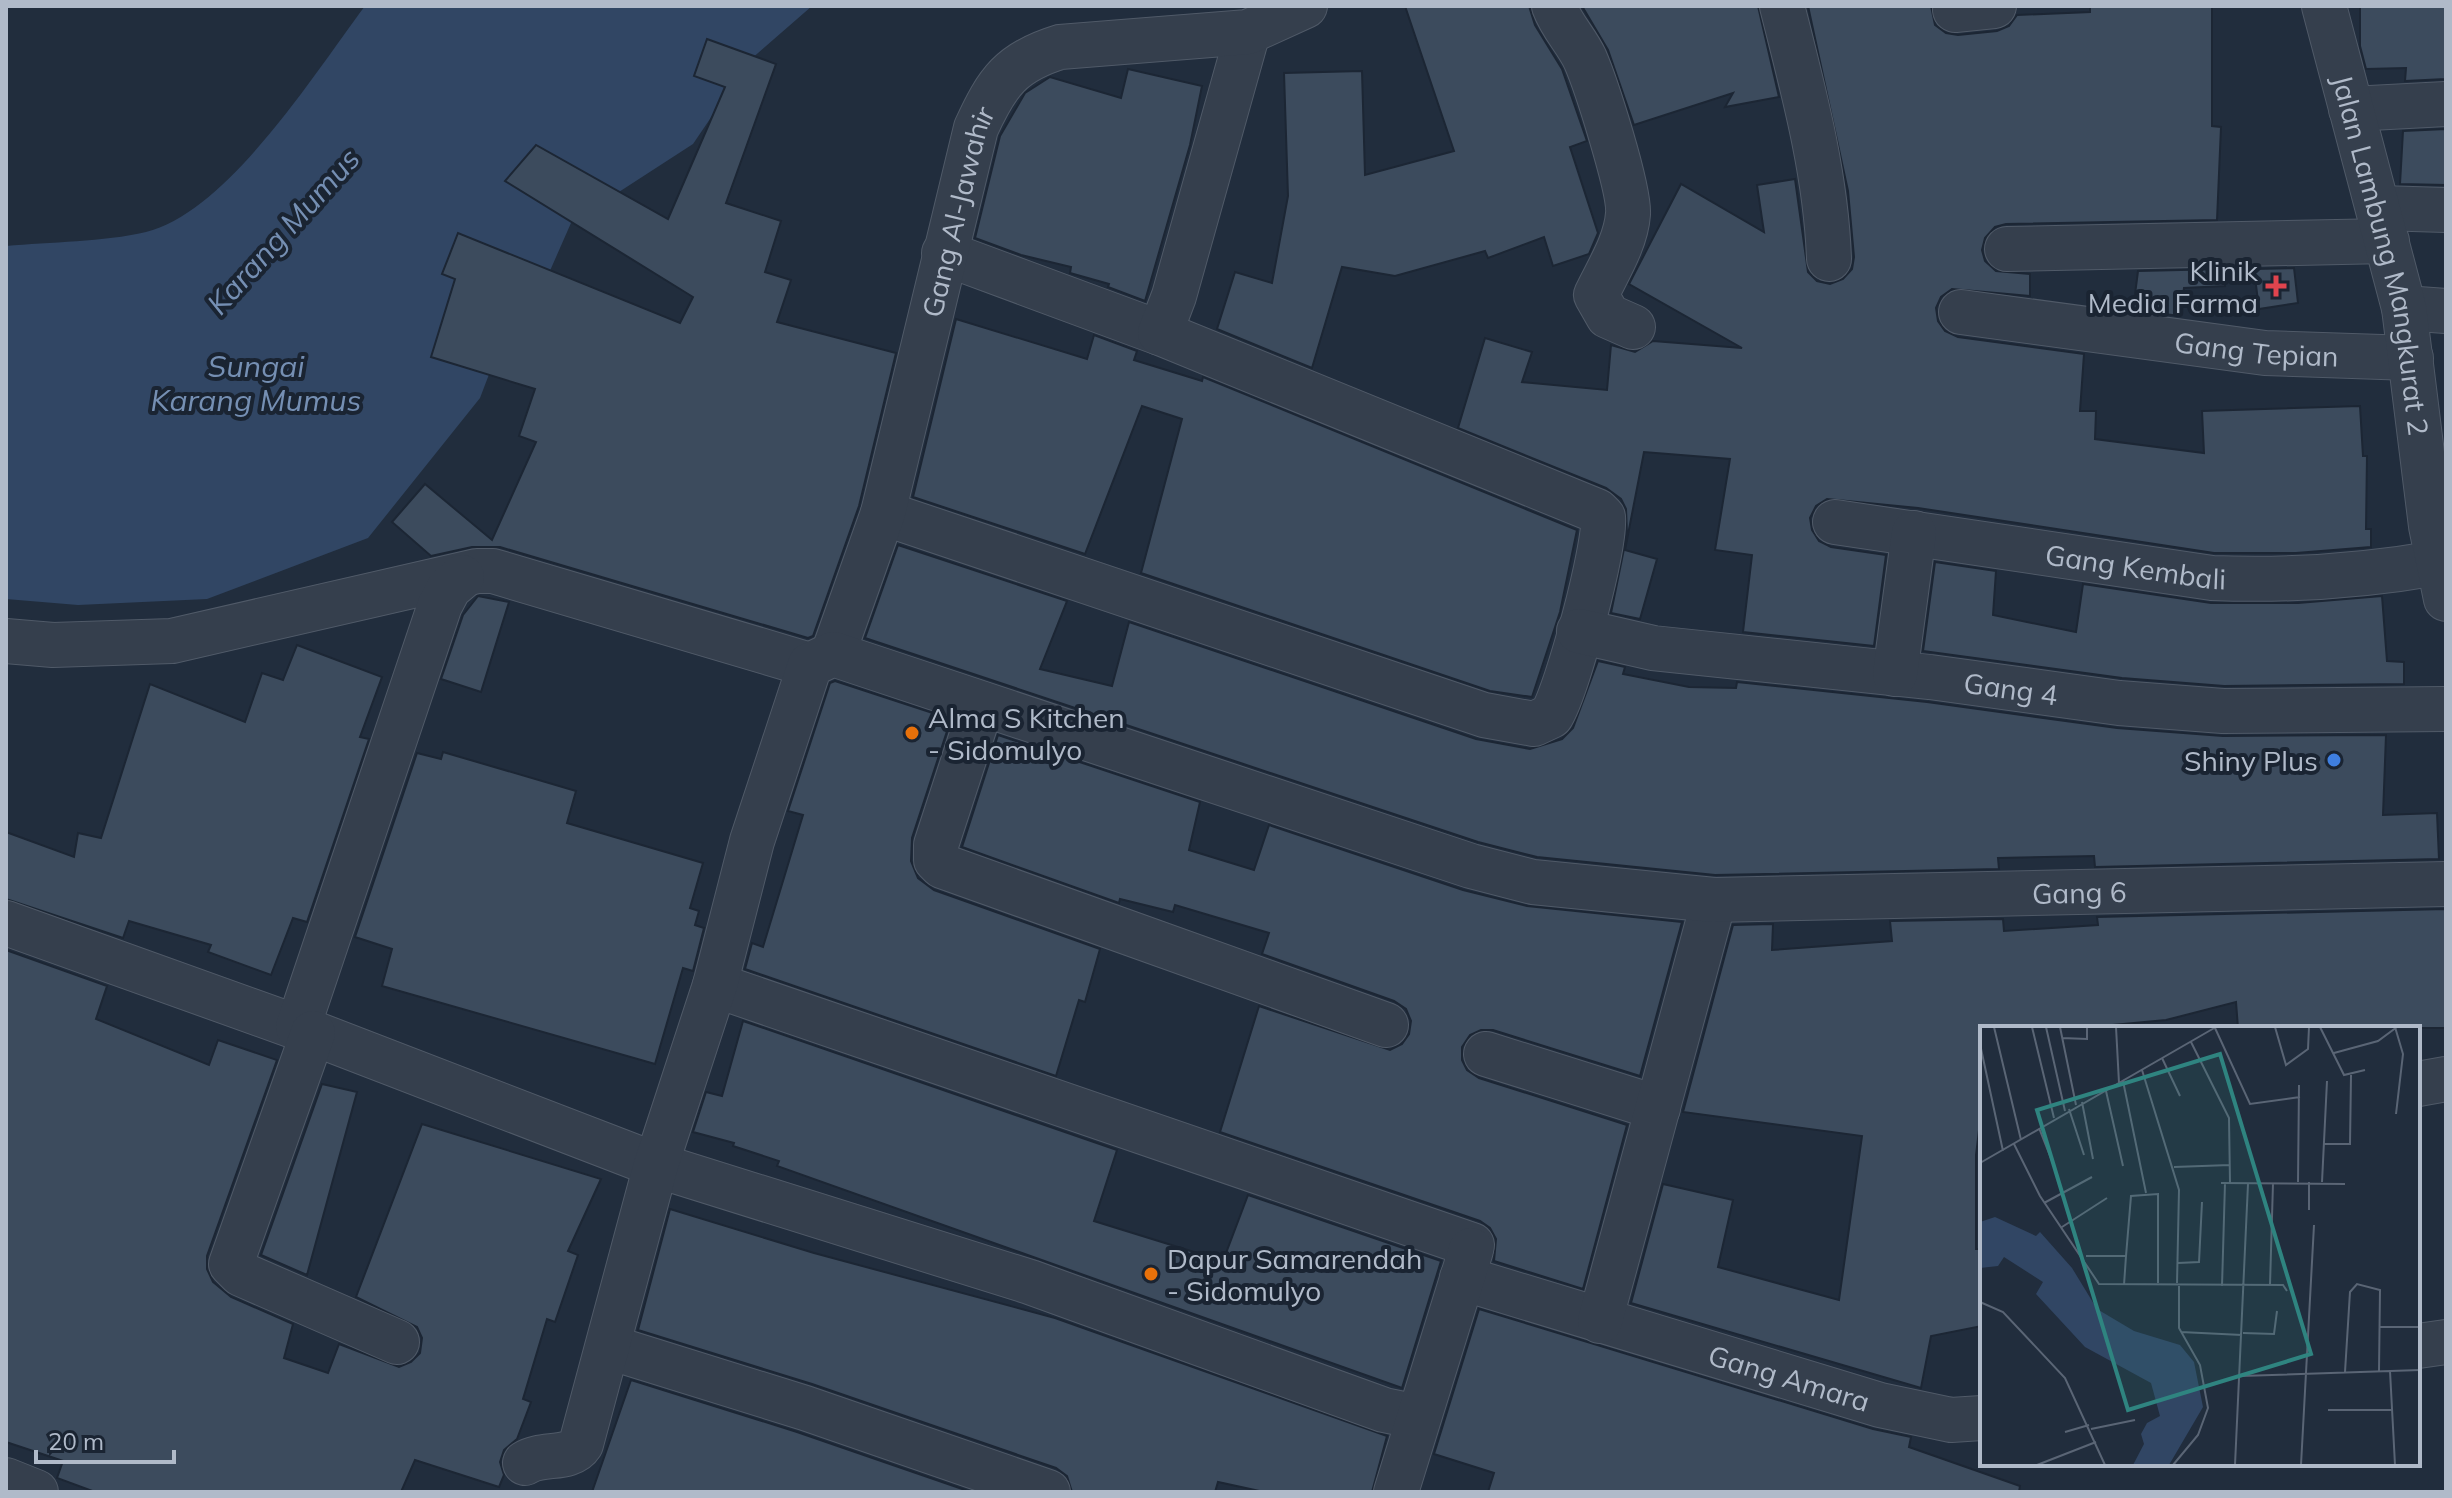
<svg xmlns="http://www.w3.org/2000/svg" width="2452" height="1498" viewBox="0 0 2452 1498" font-family="Mulish,sans-serif">
<style>
.water{fill:#314664}
.building{fill:#3c4b5d;stroke:#1c2634;stroke-width:2}
.lines{fill:none;stroke-linecap:round;stroke-linejoin:round}
.minor-casing{stroke:#505a68;stroke-width:46}
.tertiary-casing{stroke:#505a68;stroke-width:46}
.minor{stroke:#353f4d;stroke-width:44}
.tertiary{stroke:#353f4d;stroke-width:44}
.health-dot{fill:#e0444e;stroke:#1a2432;stroke-width:3}
.food-dot{fill:#e8710a;stroke:#1a2432;stroke-width:3}
.shop-dot{fill:#3f7fe0;stroke:#1a2432;stroke-width:3}
.labels{text-anchor:middle;dominant-baseline:central;stroke-width:8;stroke-linejoin:round;paint-order:stroke}
.street-label{font-size:28px;fill:#b0bac9;stroke:#1a2432}
.poi-label{font-size:28px;fill:#b0bac9;stroke:#1a2432;text-anchor:end}
.water-label{font-size:30px;font-style:italic;fill:#758fb3;stroke:#1a2432}
.inset-road{fill:none;stroke:#5a6575;stroke-width:2}
.view{fill:#2f8480;fill-opacity:0.15;stroke:#2f8480;stroke-width:4}
.inset-edge{fill:none;stroke:#b0bac9;stroke-width:4}
</style>
<rect width="100%" height="100%" fill="#212d3d"/>
<path class="water" d="M365,6H812L750,60L693,144L571,223L549,273L504,335L480,398L368,538L207,599L78,605L6,599V246C50,242 104,242 146,232C228,212 316,71 365,6Z"/>
<g class="building">
<polygon points="1405,6 1529,6 1535,25 1562,69 1587,141 1570,147 1598,233 1589,254 1553,266 1544,237 1488,258 1485,251 1395,276 1342,267 1312,368 1217,329 1235,272 1272,283 1288,196 1284,73 1362,71 1365,175 1454,151"/>
<polygon points="1582,6 1758,6 1779,97 1725,107 1733,93 1634,125 1608,50"/>
<polygon points="1808,6 1931,6 1935,25 1946,33 1958,35 1997,31 2009,26 2017,15 2090,12 2090,6 2212,6 2212,126 2221,127 2217,220 2006,224 1995,227 1985,238 1982,250 1985,261 1996,271 2030,274 2030,296 1952,289 1941,297 1936,308 1938,321 1945,331 1958,337 2084,354 2080,411 2096,411 2095,439 2204,453 2202,411 2360,406 2363,456 2367,456 2366,529 2371,529 2371,547 2296,553 2214,553 1918,508 1827,499 1816,506 1810,518 1812,530 1819,541 1831,547 1886,555 1874,646 1743,632 1752,555 1715,550 1730,459 1644,452 1625,550 1657,559 1640,619 1611,613 1627,534 1626,509 1621,499 1606,488 1458,428 1485,338 1532,352 1522,382 1607,390 1611,345 1635,352 1653,341 1742,348 1629,284 1681,184 1764,232 1757,185 1795,179 1808,272 1817,281 1830,284 1843,279 1852,269 1854,257 1848,191"/>
<polygon points="2360,6 2446,6 2446,79 2405,81 2406,68 2366,69 2360,46"/>
<polygon points="707,39 776,64 726,203 781,221 765,272 791,280 777,322 896,353 859,506 813,636 808,638 500,547 472,547 431,556 392,522 425,484 492,540 536,442 519,436 535,389 431,357 455,279 442,274 458,233 680,323 693,297 505,181 536,145 668,219 725,87 694,76"/>
<polygon points="1128,69 1202,86 1190,145 1145,301 1108,287 1109,284 1070,273 1071,267 1021,255 975,238 1000,136 1025,93 1050,77 1121,98"/>
<polygon points="2446,129 2446,185 2400,184 2403,131"/>
<polygon points="2294,268 2298,303 2259,309 2254,269"/>
<polygon points="2224,269 2225,286 2184,288 2180,316 2133,310 2138,271"/>
<polygon points="956,319 1087,359 1094,335 1137,351 1134,360 1202,381 1203,377 1577,530 1560,612 1532,697 1490,691 1141,573 1182,419 1142,406 1085,554 913,497"/>
<polygon points="898,545 1067,601 1040,669 1112,686 1129,622 1476,739 1530,749 1562,739 1573,728 1598,661 1625,667 1623,674 1689,687 1736,688 1737,682 1927,702 2117,728 2223,736 2386,735 2383,815 2437,813 2439,859 2095,867 2094,856 1998,858 1999,869 1715,875 1537,857 1478,842 865,638"/>
<polygon points="1935,562 1996,571 1993,615 2076,632 2083,584 2211,603 2298,603 2382,596 2387,661 2404,662 2404,684 2224,686 2122,678 1923,651"/>
<polygon points="478,596 509,602 481,692 441,679 463,615"/>
<polygon points="297,645 382,677 360,737 369,739 307,922 293,918 271,975 208,952 211,945 129,921 123,938 6,899 6,832 74,857 78,833 101,838 150,684 245,722 262,673 283,680"/>
<polygon points="835,681 951,719 912,838 911,861 918,878 934,890 1100,949 1085,1002 1079,1000 1056,1076 745,969 752,943 763,947 803,815 788,811 830,683"/>
<polygon points="998,735 1200,802 1189,850 1254,870 1269,825 1463,890 1527,906 1682,922 1640,1076 1493,1030 1481,1030 1470,1035 1462,1047 1462,1060 1467,1070 1479,1078 1627,1125 1583,1289 1494,1261 1496,1239 1490,1228 1480,1221 1220,1132 1259,1006 1390,1050 1402,1044 1409,1034 1411,1021 1406,1009 1394,1001 1262,954 1269,933 1175,905 1173,912 1120,899 1119,903 962,847"/>
<polygon points="443,752 576,791 567,823 703,863 690,908 699,911 695,925 704,928 693,971 683,968 655,1064 382,986 392,949 355,937 417,753 441,759"/>
<polygon points="2446,909 2446,1028 2238,1028 2236,1002 2166,1020 2091,1027 1982,1028 1982,1105 1976,1155 1976,1249 1982,1249 1982,1326 1931,1336 1921,1388 1631,1303 1663,1184 1733,1200 1718,1267 1839,1300 1862,1136 1683,1112 1733,925 1773,924 1772,950 1892,941 1890,921 2003,919 2004,931 2098,925 2097,917"/>
<polygon points="6,950 107,986 96,1019 209,1065 218,1040 277,1060 207,1256 207,1269 213,1282 231,1297 293,1324 284,1358 328,1373 339,1344 399,1367 411,1362 420,1353 422,1338 417,1327 356,1297 422,1124 601,1179 568,1251 578,1255 555,1322 547,1319 523,1399 531,1402 517,1439 504,1450 500,1462 504,1475 499,1487 415,1460 401,1492 95,1492 57,1478 63,1461 6,1442"/>
<polygon points="743,1021 1117,1150 1094,1221 1223,1261 1248,1195 1441,1261 1402,1388 777,1166 779,1161 733,1146 734,1143 693,1132 706,1092 722,1096"/>
<polygon points="322,1084 357,1092 307,1275 261,1255"/>
<polygon points="670,1209 814,1253 1055,1318 1387,1436 1372,1492 1264,1492 1218,1482 1215,1492 1072,1492 1067,1476 1056,1468 812,1384 638,1330"/>
<polygon points="1479,1309 1873,1429 1911,1437 1909,1447 2020,1486 2019,1492 1488,1492 1494,1473 1434,1454"/>
<polygon points="631,1380 797,1432 971,1492 592,1492"/>
</g>
<g class="lines">
<defs>
<g id="minor">
<path d="M1554,6C1562,27 1576,40 1585,59C1596,84 1630,190 1628,214C1626,242 1608,270 1596,295L1608,316L1633,327"/>
<path d="M1782,6C1803,89 1826,173 1829,259"/>
<polyline points="1955,10 1994,6"/>
<polyline points="2351,109 2446,104"/>
<polyline points="2379,208 2446,210"/>
<polyline points="2007,249 2387,241"/>
<polyline points="944,253 1160,333"/>
<polyline points="2404,308 2446,311"/>
<path id="s1" d="M1961,312L2265,353L2411,358"/>
<path d="M883,513L1484,715L1534,724L1551,716C1567,691 1606,546 1603,517L1597,511L1160,333L1174,296L1248,32"/>
<path id="s2" d="M1835,522L2212,578C2288,581 2363,576 2437,563"/>
<path id="s3" d="M1579,631L1653,648L1930,677L2119,703L2223,711L2446,709"/>
<polyline points="6,641 53,645 172,641 477,571 493,571 810,665"/>
<path id="s4" d="M833,654L883,513L976,128C997,82 1011,62 1060,47L1248,32L1305,6"/>
<polyline points="1895,674 1914,533"/>
<polyline points="982,704 936,845 936,860 942,866 1386,1025"/>
<polyline points="6,923 313,1033 656,1165 1030,1282 1384,1410 1418,1417"/>
<polyline points="715,985 1472,1245"/>
<polyline points="298,1027 440,605 449,588 462,577"/>
<polyline points="313,1033 231,1264 241,1274 397,1342"/>
<polyline points="1486,1054 1658,1108"/>
<polyline points="2418,1084 2446,1079"/>
<path id="s5" d="M1462,1278L1880,1405L1951,1420L1982,1418"/>
<polyline points="1600,1321 1714,900"/>
<polyline points="2418,1346 2446,1342"/>
<polyline points="609,1347 805,1408 1048,1492"/>
<path id="s6" d="M525,1463C542,1452 570,1461 581,1444L656,1165L715,985L752,841L810,665L833,654L1471,866L1533,882L1714,900L2446,884"/>
<polyline points="6,1480 36,1492"/>
<polyline points="1396,1492 1471,1250"/>
</g>
<g id="tertiary">
<path id="s7" d="M2324,6L2404,308L2431,526L2446,599"/>
</g>
</defs>
<use href="#minor" class="minor-casing"/>
<use href="#tertiary" class="tertiary-casing"/>
<use href="#minor" class="minor"/>
<use href="#tertiary" class="tertiary"/>
</g>
<path class="health-dot" d="M2272 274h8v8h8v8h-8v8h-8v-8h-8v-8h8z"/>
<g class="food-dot">
<circle cx="912" cy="733" r="8"/>
<circle cx="1151" cy="1274" r="8"/>
</g>
<circle class="shop-dot" cx="2334" cy="760" r="8"/>
<g class="labels">
<g class="street-label">
<text stroke="none"><textPath href="#s4" startOffset="460">Gang Al-Jawahir</textPath></text>
<text stroke="none"><textPath href="#s7" startOffset="256">Jalan Lambung Mangkurat 2</textPath></text>
<text stroke="none"><textPath href="#s1" startOffset="298">Gang Tepian</textPath></text>
<text stroke="none"><textPath href="#s2" startOffset="304">Gang Kembali</textPath></text>
<text stroke="none"><textPath href="#s3" startOffset="436">Gang 4</textPath></text>
<text stroke="none"><textPath href="#s6" startOffset="2182">Gang 6</textPath></text>
<text stroke="none"><textPath href="#s5" startOffset="342">Gang Amara</textPath></text>
</g>
<g class="poi-label">
<text x="2258" y="270">Klinik<tspan x="2258" dy="32">Media Farma</tspan></text>
<text x="928" y="717" text-anchor="start">Alma S Kitchen<tspan x="928" dy="32">- Sidomulyo</tspan></text>
<text x="2318" y="760">Shiny Plus</text>
<text x="1167" y="1258" text-anchor="start">Dapur Samarendah<tspan x="1167" dy="32">- Sidomulyo</tspan></text>
</g>
<g class="water-label">
<text transform="translate(283 231) rotate(-48)">Karang Mumus</text>
<text x="256" y="366">Sungai<tspan x="256" dy="34">Karang Mumus</tspan></text>
</g>
</g>
<g transform="translate(1980 1026)">
<rect width="440" height="440" fill="#212d3d"/>
<path d="M15,191L56,210L60,206L92,242L117,283L154,305L200,319L214,336L223,381L189,439H153L164,418L161,408L167,397L180,390L171,357L105,321L56,268L63,256L24,231L18,240L0,242V196Z" fill="#314664"/>
<path class="inset-road" d="M14,1L41,114M52,1L74,92M66,1L85,85M80,1L96,79M136,1L139,57M295,1L306,39L328,23L329,1M340,1L364,49L385,44M415,1L423,28L416,88M235,2L270,78L320,71M82,12L107,13V1M211,16L249,92L250,157M0,18L23,125M354,27L398,15L417,1M182,32L200,70M162,44L199,164L197,257M143,55L166,167M126,65L143,140M102,76L113,133M89,83L104,129M59,102L76,145M34,118L60,170L119,258L303,259L307,265M344,118H370L371,49M0,137L236,1M194,141L250,139M318,156L319,59M342,156L347,55M241,157L365,158M64,177L112,151M329,184V156M82,201L127,172M106,230H146L151,170L178,168V257M198,237L219,236L222,176M144,259L146,230M290,259L293,157M242,260L245,157M0,276L23,286L85,352L125,439M399,301H440M201,306L262,309M263,307L294,308L297,285M410,345L415,439M365,346L370,266L377,258L400,264L399,345M261,350L440,344M348,384H412M111,403L155,394M85,406L109,399M57,439L116,416M193,439L218,409L228,382L220,339L199,302V260M255,439L268,158M321,439L334,199"/>
<path class="view" d="M240,28L331,328L148,384L57,84Z"/>
<rect width="440" height="440" class="inset-edge"/>
</g>
<rect width="2452" height="1498" fill="none" stroke="#b0bac9" stroke-width="16"/>
<path d="M36 1450v12h138v-12" fill="none" stroke="#b0bac9" stroke-width="4"/>
<text x="48" y="1450" font-size="24" fill="#b0bac9" stroke="#1a2432" stroke-width="6" paint-order="stroke">20 m</text>
</svg>
